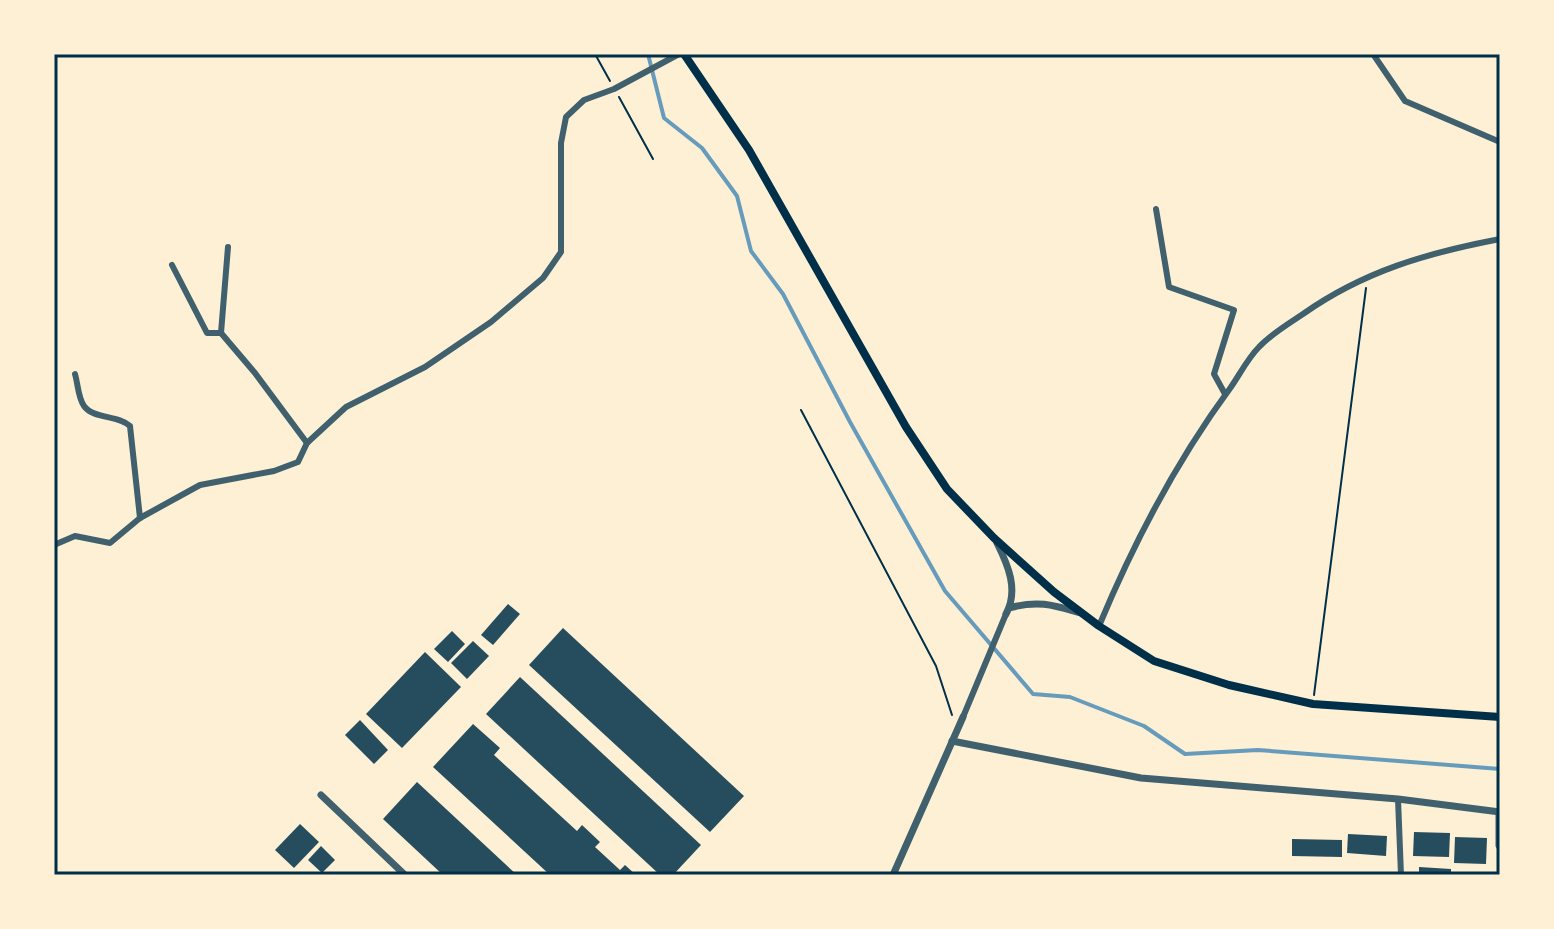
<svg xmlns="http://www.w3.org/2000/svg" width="1554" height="929" viewBox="0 0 1554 929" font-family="'Space Grotesk',sans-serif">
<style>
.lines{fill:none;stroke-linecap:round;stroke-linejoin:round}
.stream{stroke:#669bbc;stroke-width:4}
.building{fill:#264d5e}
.path{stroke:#003049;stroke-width:2}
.service{stroke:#3f606c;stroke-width:3}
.minor{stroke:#3f606c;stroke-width:6}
.tertiary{stroke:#3f606c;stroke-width:7}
.secondary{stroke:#003049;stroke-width:8}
.neatline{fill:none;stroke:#003049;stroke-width:3}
</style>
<rect width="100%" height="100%" fill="#fdf0d5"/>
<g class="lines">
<polyline class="stream" points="648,54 664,118 702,148 737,196 751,251 783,294 850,422 945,591 1033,694 1070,697 1144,726 1185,754 1258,750 1500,769"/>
</g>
<g class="building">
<polygon points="508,604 520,614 493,645 481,635"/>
<polygon points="563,628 744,796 710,832 529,665"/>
<polygon points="452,631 465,644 448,662 434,649"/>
<polygon points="473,641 489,656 467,679 451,663"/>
<polygon points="425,652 461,687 402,748 366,714"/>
<polygon points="520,677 701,845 673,875 660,875 486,714"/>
<polygon points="360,720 388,750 374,764 345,735"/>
<polygon points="473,724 500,748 494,755 577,831 582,825 600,842 595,847 620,870 625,865 636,875 550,875 433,767"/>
<polygon points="417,782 517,875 443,875 383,819"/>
<polygon points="300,824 319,842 294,868 275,850"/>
<polygon points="1414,832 1450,833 1449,857 1413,856"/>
<polygon points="1348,834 1387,836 1386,856 1347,853"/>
<polygon points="1455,837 1487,838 1486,864 1454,863"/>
<polygon points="1292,839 1342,840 1342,857 1292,856"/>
<polygon points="321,846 335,860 322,873 308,860"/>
<polygon points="1419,867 1451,869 1451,875 1419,875"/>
</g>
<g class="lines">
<g class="path">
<polyline points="595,54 610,81"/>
<polyline points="619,97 653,159"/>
<polyline points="801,410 936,666 952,715"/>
<polyline points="1314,695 1366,288"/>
</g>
<polyline class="service" points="1497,812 1497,846 1500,851"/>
<g class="minor">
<polyline points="1373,54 1405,101 1500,142"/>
<polyline points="1156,209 1169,287 1234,310 1214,374 1225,394"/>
<polyline points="172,265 207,333 221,333 255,373 307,443 346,407 425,367 491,322 543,278 561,252 561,143 566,117 584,100 614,89 679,54"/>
<polyline points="221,333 228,247"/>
<path d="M75,374C78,384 78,398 84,406C93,419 118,415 130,426L140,518"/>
<polyline points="54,545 75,536 110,543 140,518 200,485 274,471 298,462 307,443"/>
<path d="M1099,626C1134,542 1177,460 1231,387C1240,374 1248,358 1259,347C1271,334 1288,324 1303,314C1364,271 1427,253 1500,239"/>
<polyline points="963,717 1006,614"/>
<polyline points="1398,799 1401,875"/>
</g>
<g class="tertiary">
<path d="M997,543C1008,565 1019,590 1006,614"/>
<path d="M1009,608C1038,600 1053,605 1081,613"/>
<polyline points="952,741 1141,778 1398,799 1500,812"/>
<polyline points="321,795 405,875"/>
<polyline points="893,875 963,717"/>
</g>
<polyline class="secondary" points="684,54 749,150 906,427 947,489 994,538 1054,592 1099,626 1154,661 1229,685 1313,704 1500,717"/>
</g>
<rect width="1554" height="929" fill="none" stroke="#fdf0d5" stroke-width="112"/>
<rect x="56" y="56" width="1442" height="817" class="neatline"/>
</svg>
